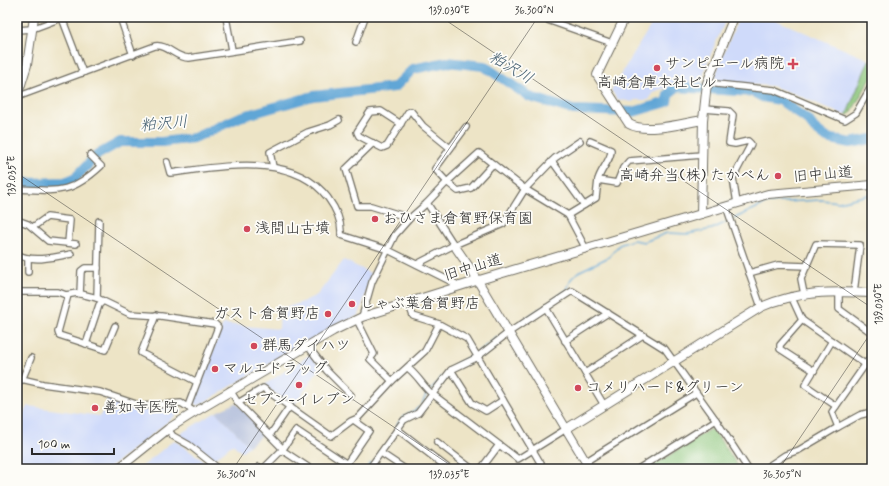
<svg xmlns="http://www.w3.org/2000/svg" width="889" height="486" viewBox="0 0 889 486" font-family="Mynerve,'Klee One',sans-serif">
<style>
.built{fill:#cfdafa}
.industrial{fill:#bac4de}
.green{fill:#89c479;stroke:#5a7852}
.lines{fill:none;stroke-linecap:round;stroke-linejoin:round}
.stream{stroke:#60a6d6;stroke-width:1.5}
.river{stroke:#60a6d6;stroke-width:10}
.street-casing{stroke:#6f6c61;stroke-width:8}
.secondary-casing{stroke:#6f6c61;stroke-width:10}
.street{stroke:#fff;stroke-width:5.5}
.secondary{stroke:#fff;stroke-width:8}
.ticks{fill:none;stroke:#2b2b2b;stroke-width:1;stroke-opacity:0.45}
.poi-dot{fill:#d1495b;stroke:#fdfcf7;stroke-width:1.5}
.labels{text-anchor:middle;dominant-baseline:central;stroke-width:3.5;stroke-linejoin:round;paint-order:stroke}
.poi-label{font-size:15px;fill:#2b2b2b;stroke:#fdfcf7;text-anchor:start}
.street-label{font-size:15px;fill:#2b2b2b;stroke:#fdfcf7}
.water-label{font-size:16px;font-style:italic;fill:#405c6f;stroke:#fdfcf7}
.neatline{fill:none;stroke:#2b2b2b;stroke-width:1.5}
.ticks-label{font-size:10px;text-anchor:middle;fill:#2b2b2b}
</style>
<rect width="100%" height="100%" fill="#fdfcf7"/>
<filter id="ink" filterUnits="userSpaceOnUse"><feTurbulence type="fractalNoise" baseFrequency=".025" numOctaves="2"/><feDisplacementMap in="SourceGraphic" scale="8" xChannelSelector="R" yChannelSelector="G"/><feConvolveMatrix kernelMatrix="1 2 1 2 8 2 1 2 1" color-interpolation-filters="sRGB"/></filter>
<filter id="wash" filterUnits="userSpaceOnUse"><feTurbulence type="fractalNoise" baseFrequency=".012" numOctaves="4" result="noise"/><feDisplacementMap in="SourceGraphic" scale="16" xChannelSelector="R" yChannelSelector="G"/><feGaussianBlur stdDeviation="0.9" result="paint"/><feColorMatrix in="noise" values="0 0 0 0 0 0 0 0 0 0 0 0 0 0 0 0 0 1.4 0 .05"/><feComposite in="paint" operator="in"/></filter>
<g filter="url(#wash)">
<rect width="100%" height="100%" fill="#ede4c6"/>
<g class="built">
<polygon points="656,17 727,17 706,65 701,86 677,84 653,92 649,100 635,100 632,102 617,99 611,90"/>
<polygon points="739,17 769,17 869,60 846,116 795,94 772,86 714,82 718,68"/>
<polygon points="344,260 372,274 359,315 299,346 198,406 193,402 223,324 279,329 280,309 300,303 317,295"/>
<polygon points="311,354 320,368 293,407 264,385"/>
<polygon points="108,398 138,410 174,406 184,409 108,469 17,469 17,422 28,406 100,416"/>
<polygon points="216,412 249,446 241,452 233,444 213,460 178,435"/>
<polygon points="174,440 211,466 210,469 139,469"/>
</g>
<polygon class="industrial" points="236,403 266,432 249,446 216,412"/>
<g class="green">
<polygon points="869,60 872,62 872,76 851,113 846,116"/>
<polygon points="710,429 714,431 740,469 648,469"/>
</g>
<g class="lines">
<g class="stream">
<polyline points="733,219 767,203 821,200 839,202 872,194"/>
<polyline points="522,321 567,290 571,279 578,272 609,257 619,245 633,240 644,242 667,233 688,234 712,229 729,221"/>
<polyline points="477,352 498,337"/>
<polyline points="455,365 474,354"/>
<polyline points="422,404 426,395 442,377"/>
<path d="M397,425C406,411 410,416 419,407"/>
<polyline points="366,469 371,463"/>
</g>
<polyline class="river" points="17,181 28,183 65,182 75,178 97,155 120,142 162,142 194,138 240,117 313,96 395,87 413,69 447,62 484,66 530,97 573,110 633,112 667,102 668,94 677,87 753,92 762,97 780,100 809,121 814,128 827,138 850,143 872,139"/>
</g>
</g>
<g filter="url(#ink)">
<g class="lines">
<defs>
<g id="street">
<polyline points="120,17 133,55"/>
<polyline points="226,17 232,50"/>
<polyline points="539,17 612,43"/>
<polyline points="62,18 83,73"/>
<polyline points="17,30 32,29 64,17"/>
<polyline points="356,42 365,17"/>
<polyline points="707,83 774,90 845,120 856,113 872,85"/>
<path d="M17,97L155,46C168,44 175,58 189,58L300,41"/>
<polyline points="704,109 729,111 733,115 729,143 735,144 748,141 751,144 733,178 737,203"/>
<polyline points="401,124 381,111 370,112 357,132 359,136 382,148 387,146 408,112 411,111 423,126 450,148"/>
<polyline points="466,127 435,169 447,182 479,153 493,164"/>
<path d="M590,141L611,150C612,159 600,170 598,180"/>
<polyline points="373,143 346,169 357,206 371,206 410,218"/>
<polyline points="552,161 584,205"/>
<path d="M167,162L170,173C221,167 292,151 328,198C336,209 342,221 341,235L388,250L460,286"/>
<polyline points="273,167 270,152 308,132 330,125 339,120"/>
<path d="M17,189C57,191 70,195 101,166L90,155"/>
<polyline points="427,203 454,245"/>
<polyline points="726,206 761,307"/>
<polyline points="568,215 596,198 598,180 617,183 623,168 629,161 702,155"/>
<polyline points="17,220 28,224 48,241 76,244"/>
<polyline points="33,227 47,217 70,220 68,243"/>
<path d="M17,254C31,263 56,257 71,254"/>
<polyline points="417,264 454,245 503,224 525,189 555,158 580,141"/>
<polyline points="28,272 28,258"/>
<polyline points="749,273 778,265 807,266"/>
<polyline points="17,292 58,292 66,295 77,293 97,298 130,314 161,316 215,324 218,327 188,406"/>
<polyline points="839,292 839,309 872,333"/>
<polyline points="80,294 81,271 85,268 98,268"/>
<polyline points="804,294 801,279 816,244 860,245 854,292"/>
<polyline points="68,295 58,332 59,335 105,350 115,326"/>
<polyline points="791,296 802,320 872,369"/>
<polyline points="97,298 99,221"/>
<polyline points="408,302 413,316 439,324 467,339 544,469"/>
<polyline points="546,308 604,405"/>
<polyline points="156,315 141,353 197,382"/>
<polyline points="362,317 372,282 395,235 410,218 427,203 447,182 458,191 471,188 493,164 525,189 568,215 586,249"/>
<polyline points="357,320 374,354 370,359 392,381"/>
<polyline points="802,320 780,345 780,349 814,371"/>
<polyline points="565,341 608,313"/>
<polyline points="832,341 805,385 836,406"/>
<polyline points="86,344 99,305 103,301"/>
<polyline points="307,345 327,371 351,395"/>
<path d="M408,368C419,377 422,385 431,393L518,459L566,429"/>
<polyline points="451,370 472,403 486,411 503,400"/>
<polyline points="585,373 643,335"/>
<polyline points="17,378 43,384 100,392 142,406 181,403 195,412"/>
<polyline points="22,380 31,358"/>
<polyline points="230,390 238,403 283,449 263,469"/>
<polyline points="238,403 263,388 331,436 351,421 358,418 392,381 425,351 439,324"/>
<polyline points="838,427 832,412 872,355"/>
<polyline points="168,429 173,436 189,445 219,469"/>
<polyline points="397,429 449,469"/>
<polyline points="270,435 290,406"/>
<polyline points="437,442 472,469"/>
<polyline points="283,449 296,430 347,464"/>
<polyline points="282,450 311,469"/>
<polyline points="381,453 405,469"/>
<polyline points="585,462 696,393"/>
<polyline points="257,469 259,467"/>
<polyline points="343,469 369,431 355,421"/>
<polyline points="369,469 404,420 418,413 451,370 476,358 508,333 572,291 665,349 716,420 748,469"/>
<polyline points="481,469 499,445"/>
<polyline points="638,469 716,420"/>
<polyline points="764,469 785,455 799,450 838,427 860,415 872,412"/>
</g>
<g id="secondary">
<path d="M625,17L597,75L629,124C646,134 683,123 703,120"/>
<polyline points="17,97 27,65 34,17"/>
<polyline points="701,214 703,120 707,83 734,17"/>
<polyline points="454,245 472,271 590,469"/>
<path d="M566,429L761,307C797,291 833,291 872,293"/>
<polyline points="118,469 168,429 195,412 333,331 362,317 476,281 768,194 872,185"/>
</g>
</defs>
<use href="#street" class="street-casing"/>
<use href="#secondary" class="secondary-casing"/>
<use href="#street" class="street"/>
<use href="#secondary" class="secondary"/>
</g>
</g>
<path class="ticks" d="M441,17L872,308M17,173L456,469M233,469L538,17M779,469L872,331"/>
<g class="poi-dot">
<path d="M791 58h4v4h4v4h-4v4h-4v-4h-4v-4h4z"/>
<circle cx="657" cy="68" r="4"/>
<circle cx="778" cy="176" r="4"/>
<circle cx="375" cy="219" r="4"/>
<circle cx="247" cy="229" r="4"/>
<circle cx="352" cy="304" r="4"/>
<circle cx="328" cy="314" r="4"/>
<circle cx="254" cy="346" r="4"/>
<circle cx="215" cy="369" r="4"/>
<circle cx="299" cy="385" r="4"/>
<circle cx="578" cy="388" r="4"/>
<circle cx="95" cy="408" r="4"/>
</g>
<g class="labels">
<g class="poi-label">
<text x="784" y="64" text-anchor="end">サンピエール病院</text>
<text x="657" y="83" text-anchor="middle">高崎倉庫本社ビル</text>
<text x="770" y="176" text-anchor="end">高崎弁当(株) たかべん</text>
<text x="383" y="219">おひさま倉賀野保育園</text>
<text x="255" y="229">浅間山古墳</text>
<text x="360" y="304">しゃぶ葉倉賀野店</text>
<text x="320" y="314" text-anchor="end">ガスト倉賀野店</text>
<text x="262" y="346">群馬ダイハツ</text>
<text x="223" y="369">マルエドラッグ</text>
<text x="586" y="388">コメリハード&amp;グリーン</text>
<text x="299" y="400" text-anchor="middle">セブン-イレブン</text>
<text x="103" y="408">善如寺医院</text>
</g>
<g class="street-label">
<text transform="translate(823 175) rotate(-5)">旧中山道</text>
<text transform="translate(473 268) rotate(-17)">旧中山道</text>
</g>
<g class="water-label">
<text transform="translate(511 68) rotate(31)">粕沢川</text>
<text transform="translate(164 124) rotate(-5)">粕沢川</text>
</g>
</g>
<rect width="889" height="486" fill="none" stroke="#fdfcf7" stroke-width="44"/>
<path d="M32 448v6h82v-6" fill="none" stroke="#2b2b2b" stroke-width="2"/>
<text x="38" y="448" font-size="12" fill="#2b2b2b" stroke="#fdfcf7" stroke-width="3" paint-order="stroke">100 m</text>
<rect x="22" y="22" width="845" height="442" class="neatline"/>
<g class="ticks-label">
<text x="449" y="14">139.030°E</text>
<text x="534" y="14">36.300°N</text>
<text transform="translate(11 176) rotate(-90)" y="4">139.035°E</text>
<text transform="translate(878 304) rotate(-90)" y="4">139.030°E</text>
<text x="236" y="478">36.300°N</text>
<text x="449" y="478">139.035°E</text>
<text x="782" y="478">36.305°N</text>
</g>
</svg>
